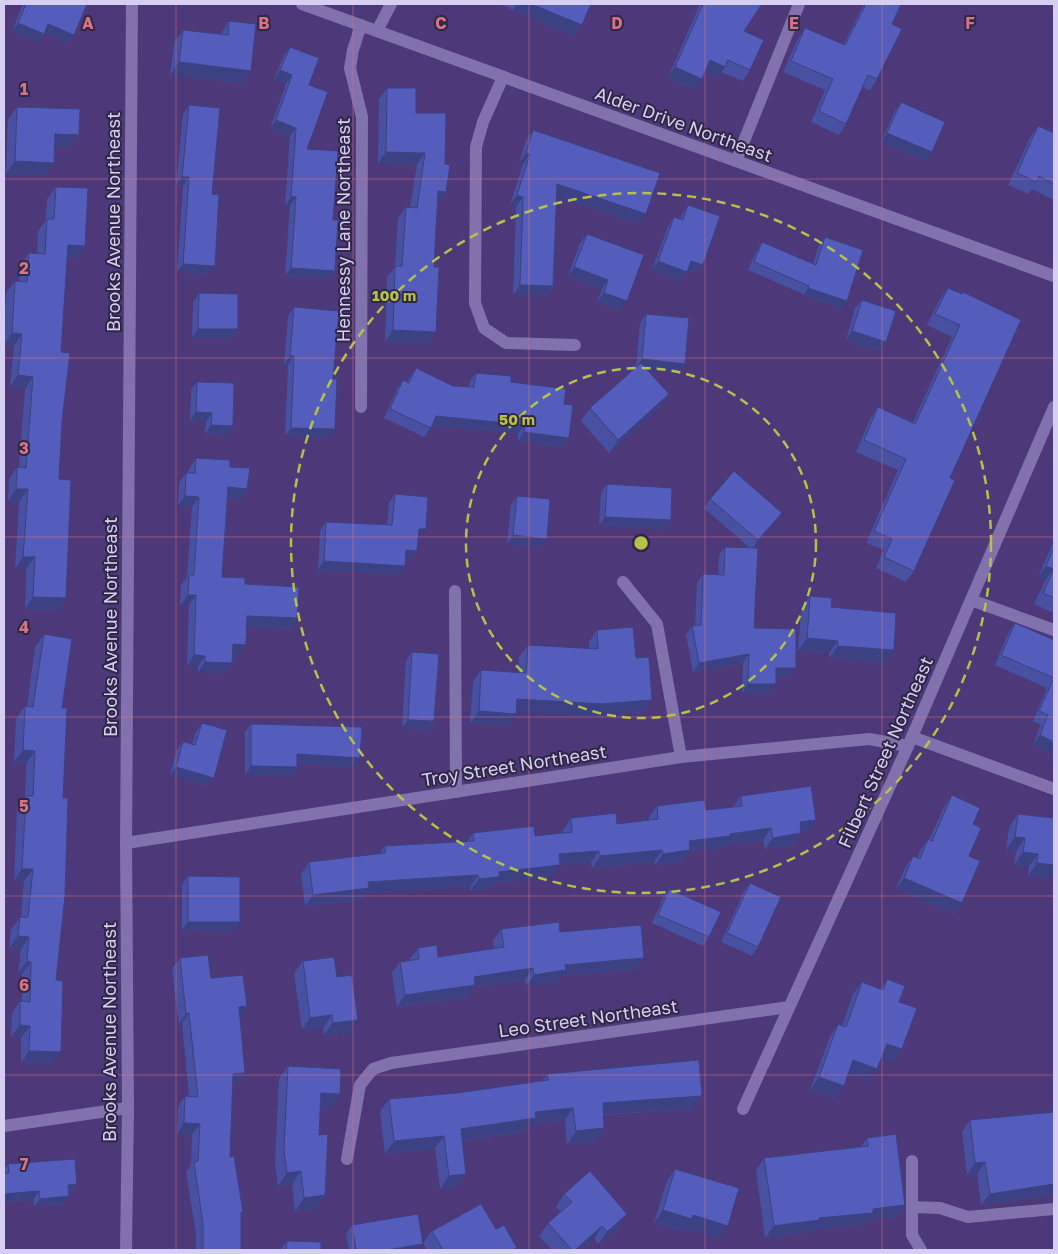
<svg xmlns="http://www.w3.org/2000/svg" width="1058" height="1254" viewBox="0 0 1058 1254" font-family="'Golos Text',sans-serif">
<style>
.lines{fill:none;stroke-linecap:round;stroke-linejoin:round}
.minor{stroke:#8171ad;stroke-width:12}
.wall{fill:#4850a1}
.shaded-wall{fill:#3b4183}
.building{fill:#545dbb;stroke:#3b4183}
.grid{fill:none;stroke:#d67384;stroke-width:1;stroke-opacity:0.55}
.ring{fill:none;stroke:#b4c24a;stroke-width:2.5;stroke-dasharray:9 6}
.labels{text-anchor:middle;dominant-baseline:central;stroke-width:4;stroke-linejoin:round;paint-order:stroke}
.street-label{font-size:18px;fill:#d7cef4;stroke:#2f2745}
.grid-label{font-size:16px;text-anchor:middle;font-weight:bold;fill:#d67384;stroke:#2f2745;stroke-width:4;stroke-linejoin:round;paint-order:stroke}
.centre{fill:#b4c24a;stroke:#2f2745;stroke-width:2.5}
.ring-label{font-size:15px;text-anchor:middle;font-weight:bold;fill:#b4c24a;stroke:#2f2745;stroke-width:4;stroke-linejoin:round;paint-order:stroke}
</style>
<rect width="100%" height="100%" fill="#4d3879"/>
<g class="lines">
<g class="minor">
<polyline points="302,4 1054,276"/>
<polyline points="377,31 391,4"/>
<polyline points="503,77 483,122 476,147 475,303 484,328 506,343 575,345"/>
<polyline points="736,161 799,4"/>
<polyline points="361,407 362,117 350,68 353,50 361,25"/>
<polyline points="623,582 657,624 681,757"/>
<polyline points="455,591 456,792"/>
<polyline points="971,600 1054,630"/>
<polyline points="912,737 1054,789"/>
<polyline points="126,843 681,757 869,739 908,746"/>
<polyline points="743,1109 908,746 1054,407"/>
<polyline points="4,1126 128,1108"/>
<polyline points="347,1159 360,1085 373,1069 391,1063 789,1007"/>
<polyline points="912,1161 912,1235 921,1250"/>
<polyline points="913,1207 940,1208 968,1217 1054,1209"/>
<polyline points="126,1250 128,1108 126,843 132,4"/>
</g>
</g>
<g class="wall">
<polygon points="23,4 87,4 68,43 44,33 38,42 12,31"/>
<polygon points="500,4 591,4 574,36 513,10"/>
<polygon points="700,4 762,4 744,31 750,70 743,81 721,72 717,78 705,72 694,90 668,78"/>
<polygon points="864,4 901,4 892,24 877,79 870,90 862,87 846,124 839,135 811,122 825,90 783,72 798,39 805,28 843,45"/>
<polygon points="229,21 251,71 242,83 170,75 174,43 183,30 220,35"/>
<polygon points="290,47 309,85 307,149 329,279 285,276 290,206 285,206 290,136 270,129 286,84 274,79 284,55"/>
<polygon points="387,88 416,113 438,204 428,344 385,342 387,277 395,267 398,218 406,207 410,207 417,164 378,163 379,99"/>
<polygon points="901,102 926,160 881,142 895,111"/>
<polygon points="189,105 212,194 209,274 177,272 183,186 176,185 183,114"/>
<polygon points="17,107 70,147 54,147 54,163 45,175 6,174 8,119"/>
<polygon points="1038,126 1054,133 1054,200 1032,189 1028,194 1008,185 1030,138"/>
<polygon points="533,130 639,224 557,196 553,286 546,296 513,295 516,207 510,205 523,164 519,163 526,140"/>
<polygon points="56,187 77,258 67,258 61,352 62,421 59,479 66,598 58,610 25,609 26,569 15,569 19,502 8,501 9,479 17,467 19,467 25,389 10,387 14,346 4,345 6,293 15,281 19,282 21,265 29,253 37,254 38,231 46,220 47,199"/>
<polygon points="688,205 703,265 697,273 688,270 681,281 652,270 668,226 674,217 680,219 682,214"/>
<polygon points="587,234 621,310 597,302 602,289 568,276 580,243"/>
<polygon points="825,237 842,308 803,296 803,294 748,270 757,250 762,242 813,264 819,245"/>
<polygon points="948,288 961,294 963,292 950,478 914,571 906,582 876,568 884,550 866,543 898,470 856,452 870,419 878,407 913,422 952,337 927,325 940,299"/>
<polygon points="199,293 238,329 232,338 192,338 193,302"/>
<polygon points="862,300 880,351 846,340 855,308"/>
<polygon points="294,307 333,379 329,438 285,436 288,365 284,365 288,316"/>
<polygon points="646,314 685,364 678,372 646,369 669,394 660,407 609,453 581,421 590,408 636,367 640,323"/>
<polygon points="416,368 453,386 469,387 470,381 476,373 511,382 564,404 563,447 518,441 518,433 432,425 424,437 384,418 397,389 403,380 407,382 410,377"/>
<polygon points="197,382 227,435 205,434 206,422 190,421 191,390"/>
<polygon points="196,458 230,467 247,489 240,500 228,498 222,577 245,584 297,618 290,629 247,626 239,655 233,655 232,663 225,673 198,672 198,666 187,666 189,605 180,605 181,585 187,577 192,507 178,506 179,483 186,473 188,473 189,469"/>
<polygon points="607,484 671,520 665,529 599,525 601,493"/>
<polygon points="395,494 420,538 418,538 411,559 406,559 399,574 318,570 320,531 326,522 387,525 389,503"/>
<polygon points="517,496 541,547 507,544 511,505"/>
<polygon points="710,499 782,513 776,521 753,548 754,628 790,676 776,676 770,693 742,693 743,663 693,672 686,635 692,626 695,626 697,583 703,574 718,575 719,555 725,547 750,548 704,508"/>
<polygon points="1054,541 1054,613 1034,604 1045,581 1038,577"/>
<polygon points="810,596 831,607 885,663 829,658 829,653 798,651 801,609"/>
<polygon points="1015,623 1054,640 1054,755 1033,745 1041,725 1033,721 1047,688 995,665 1008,633"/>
<polygon points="597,630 636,658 644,712 594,716 516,711 507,725 470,723 473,682 481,670 518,672 519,657 528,645 589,649 589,642"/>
<polygon points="44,634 62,708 56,980 53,1064 21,1063 21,1038 11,1037 12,1013 20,1001 22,1001 22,974 18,973 21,949 9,948 11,929 21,917 24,881 14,881 17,808 25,798 26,763 14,762 16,719 25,706 27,707 35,647"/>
<polygon points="412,652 434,721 428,730 402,728 406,661"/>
<polygon points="202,723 214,778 208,786 170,775 177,750 183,742 192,744 196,732"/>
<polygon points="251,724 354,767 297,763 297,767 291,776 245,775 245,732"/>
<polygon points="952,795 973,824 962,903 954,914 896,889 905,868 913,856 917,858 920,851 928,839 929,840 944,807"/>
<polygon points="741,796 808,831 801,832 801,833 793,845 765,849 763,840 724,845 722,848 689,851 682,862 655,865 654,862 592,868 591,862 560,865 552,876 495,883 491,888 470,891 470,887 365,893 361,900 305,906 301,874 309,862 379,854 385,846 467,841 473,833 535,836 563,833 563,830 571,818 617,824 649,820 649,817 657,806 706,810 733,807"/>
<polygon points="1018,814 1054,879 1028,876 1029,866 1014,865 1016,851 1006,850 1009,827"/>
<polygon points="188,876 234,931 182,930 182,885"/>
<polygon points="750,883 758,947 752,956 721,942 744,891"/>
<polygon points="669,889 709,937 703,946 652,923 663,898"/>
<polygon points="501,929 560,932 644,958 636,969 561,976 557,982 526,986 525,980 474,987 467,997 397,1007 392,973 400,962 410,961 410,959 418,948 438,957 494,949 493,941"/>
<polygon points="180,958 211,978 240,1017 245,1073 238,1083 232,1083 230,1157 241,1215 241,1250 196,1250 196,1234 186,1172 191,1165 192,1134 177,1134 178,1107 185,1096 189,1097 182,1023 179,1024 172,969"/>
<polygon points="303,961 337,977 349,1032 324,1035 323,1028 302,1030 294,973"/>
<polygon points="887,979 899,1002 902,1049 893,1062 882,1058 868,1082 848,1074 844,1086 835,1098 810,1090 830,1037 838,1024 842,1026 853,994 862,982 881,989"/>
<polygon points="288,1066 331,1107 320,1106 319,1135 325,1195 316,1208 295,1211 292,1184 278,1186 275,1163 279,1079"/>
<polygon points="547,1074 693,1109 604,1115 604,1128 596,1141 567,1144 565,1120 532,1124 527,1131 462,1141 457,1187 440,1189 435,1148 385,1154 380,1112 389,1099 457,1093 542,1081"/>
<polygon points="1054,1112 1054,1195 981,1205 977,1174 967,1175 962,1132 970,1120"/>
<polygon points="867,1138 897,1217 868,1220 865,1224 813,1230 811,1232 765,1238 756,1170 764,1158 861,1147"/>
<polygon points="8,1164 77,1184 71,1193 69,1193 69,1196 63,1205 34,1207 33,1200 4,1202 4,1170"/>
<polygon points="675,1169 719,1238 686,1228 683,1232 654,1223 667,1181"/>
<polygon points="564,1194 627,1214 618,1227 598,1244 594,1239 581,1250 552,1250 539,1236 548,1223 561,1212 556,1207"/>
<polygon points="352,1225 418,1250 349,1250 346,1234"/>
<polygon points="496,1229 516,1250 427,1250 423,1243 432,1231"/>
<polygon points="287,1241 321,1250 280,1250"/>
</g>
<g class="shaded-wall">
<polygon points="517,4 531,4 582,25 574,36 513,10"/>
<polygon points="18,23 44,34 38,42 12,31"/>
<polygon points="48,24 74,35 68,43 42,33"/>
<polygon points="710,60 725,67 717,78 702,71"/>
<polygon points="179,62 251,71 242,83 170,75"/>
<polygon points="675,67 702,79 694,90 668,78"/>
<polygon points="280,70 292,75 286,84 274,79"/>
<polygon points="276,120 296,128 290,136 270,129"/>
<polygon points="887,133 932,152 926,160 881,142"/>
<polygon points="55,134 79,135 70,147 46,147"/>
<polygon points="386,152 425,153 417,164 378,163"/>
<polygon points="526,153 530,154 523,164 519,163"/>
<polygon points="15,161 54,163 45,175 6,174"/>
<polygon points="182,177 189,177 183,186 176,185"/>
<polygon points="557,184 646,214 639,224 550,194"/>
<polygon points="438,191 446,192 438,204 430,203"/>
<polygon points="517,195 523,197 516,207 510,205"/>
<polygon points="291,197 296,197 290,206 285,206"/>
<polygon points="68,245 85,246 77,258 59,257"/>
<polygon points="658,261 687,272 681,281 652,270"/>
<polygon points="691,261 703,265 697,273 685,269"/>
<polygon points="183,264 215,266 209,274 177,272"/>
<polygon points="574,267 608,280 602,289 568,276"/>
<polygon points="291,268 335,271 329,279 285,276"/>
<polygon points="520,285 553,286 546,296 513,295"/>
<polygon points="808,288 847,301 842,308 803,296"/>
<polygon points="604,293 627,301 621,310 597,302"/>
<polygon points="198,329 238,329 232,338 192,338"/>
<polygon points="393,330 436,332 428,344 385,342"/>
<polygon points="852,331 886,342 880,351 846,340"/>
<polygon points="12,333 22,334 14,346 4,345"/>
<polygon points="290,356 294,356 288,365 284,365"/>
<polygon points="642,359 685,364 678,372 636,368"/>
<polygon points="18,375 33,377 25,389 10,387"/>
<polygon points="669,394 660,407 609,453 618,440"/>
<polygon points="196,412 212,413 206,422 190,421"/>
<polygon points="436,416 525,425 518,433 430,425"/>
<polygon points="211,425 233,426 227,435 205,434"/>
<polygon points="291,428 335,429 329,438 285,436"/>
<polygon points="524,432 569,438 563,447 518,441"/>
<polygon points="228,487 247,489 240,500 221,497"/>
<polygon points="16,489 28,489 19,502 8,501"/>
<polygon points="185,496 199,497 192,507 178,506"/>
<polygon points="782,513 776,521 752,549 758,540"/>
<polygon points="605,517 671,520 665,529 599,525"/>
<polygon points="419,529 426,529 420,538 413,538"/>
<polygon points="513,535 547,539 541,547 507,544"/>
<polygon points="406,550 417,551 411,559 400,559"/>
<polygon points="23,557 35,557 26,569 15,569"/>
<polygon points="324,561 405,566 399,574 318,570"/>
<polygon points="1046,566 1054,569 1045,581 1038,577"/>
<polygon points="188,595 196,595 189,605 180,605"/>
<polygon points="33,597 66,598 58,610 25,609"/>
<polygon points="247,616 297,618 290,629 240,626"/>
<polygon points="807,638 838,641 829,653 798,651"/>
<polygon points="233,644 246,645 239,655 226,654"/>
<polygon points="838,646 894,650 885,663 829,658"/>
<polygon points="749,654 743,663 693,672 699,663"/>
<polygon points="194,655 205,656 198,666 187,666"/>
<polygon points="205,662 232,663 225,673 198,672"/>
<polygon points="776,668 796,668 790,676 770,676"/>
<polygon points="748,684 776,684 770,693 742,693"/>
<polygon points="517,699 652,700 644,712 594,716 508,711"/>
<polygon points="479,711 516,714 507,725 470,723"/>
<polygon points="408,720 434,721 428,730 402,728"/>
<polygon points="1040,735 1054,742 1054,755 1033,745"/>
<polygon points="23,750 35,751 26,763 14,762"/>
<polygon points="297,754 360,758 354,767 291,763"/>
<polygon points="251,766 297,767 291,776 245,775"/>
<polygon points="176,767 214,778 208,786 170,775"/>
<polygon points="816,820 808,831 792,834 800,822"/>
<polygon points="771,828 763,840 724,845 722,848 689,851 682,862 655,865 663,854 689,841"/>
<polygon points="801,833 793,845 765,849 773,838"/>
<polygon points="1015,837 1025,838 1016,851 1006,850"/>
<polygon points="662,850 654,862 592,868 600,856"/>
<polygon points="599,851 591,862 560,865 552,876 495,883 491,888 470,891 479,879 499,872 559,854"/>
<polygon points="1023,852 1038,854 1029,866 1014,865"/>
<polygon points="1037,863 1054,865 1054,879 1028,876"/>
<polygon points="22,869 33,869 24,881 14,881"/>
<polygon points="478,875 470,887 365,893 361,900 305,906 313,895 368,882"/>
<polygon points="904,878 962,903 954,914 896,889"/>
<polygon points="188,922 240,922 234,931 182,930"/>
<polygon points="18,936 29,937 21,949 9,948"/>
<polygon points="644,958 636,969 561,976 557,982 526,986 534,975 565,965"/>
<polygon points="27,961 31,962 22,974 18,973"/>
<polygon points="533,968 525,980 474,987 467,997 397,1007 405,995 474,977"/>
<polygon points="247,1006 240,1017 239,1007"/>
<polygon points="189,1013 182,1023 179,1024 186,1014"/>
<polygon points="332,1015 323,1028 302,1030 310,1018"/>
<polygon points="358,1020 349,1032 324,1035 333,1023"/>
<polygon points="20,1025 30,1026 21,1038 11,1037"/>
<polygon points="887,1044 902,1049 893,1062 878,1057"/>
<polygon points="29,1051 61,1052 53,1064 21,1063"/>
<polygon points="853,1060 877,1069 868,1082 844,1073"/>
<polygon points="245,1073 238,1083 225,1084 233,1074"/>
<polygon points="819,1077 844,1086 835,1098 810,1090"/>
<polygon points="321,1093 340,1094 331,1107 312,1106"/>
<polygon points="702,1096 693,1109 594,1115 603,1103"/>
<polygon points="573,1108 565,1120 532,1124 527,1131 452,1142 461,1129 535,1112"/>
<polygon points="184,1123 200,1124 192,1134 177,1134"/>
<polygon points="604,1128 596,1141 567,1144 576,1131"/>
<polygon points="444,1136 435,1148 385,1154 394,1141"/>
<polygon points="985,1162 977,1174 967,1175 975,1163"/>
<polygon points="301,1171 292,1184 278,1186 287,1173"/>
<polygon points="466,1174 457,1187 440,1189 449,1176"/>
<polygon points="77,1184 71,1193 62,1194 68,1185"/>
<polygon points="1054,1184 1054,1195 981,1205 990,1194"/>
<polygon points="39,1191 33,1200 4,1202 4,1194"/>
<polygon points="325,1195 316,1208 295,1211 304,1198"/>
<polygon points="69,1196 63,1205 34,1207 40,1199"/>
<polygon points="905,1205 897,1217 868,1220 865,1224 813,1230 811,1232 765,1238 774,1226 873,1209"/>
<polygon points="663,1210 693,1215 728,1226 719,1238 686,1228 683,1232 654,1223"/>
<polygon points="627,1214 618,1227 598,1244 607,1232"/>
<polygon points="602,1226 594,1239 581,1250 575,1250"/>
<polygon points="423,1244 418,1250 387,1250"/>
</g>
<g class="building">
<polygon points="26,4 87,4 74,35 48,24 44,34 18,23"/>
<polygon points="531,4 591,4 582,25"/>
<polygon points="703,4 762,4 744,31 764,40 750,70 728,60 725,67 710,60 702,79 675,67"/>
<polygon points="866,4 901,4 892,24 902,29 877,79 868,75 846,124 819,111 833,79 791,61 805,28 845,45"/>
<polygon points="229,21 256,24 251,71 179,62 183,30 228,35"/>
<polygon points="290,47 319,58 309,85 328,92 307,149 338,151 333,220 338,220 335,271 291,268 296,197 291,197 296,128 276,120 292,75 280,70"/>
<polygon points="387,88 416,88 416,113 446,113 445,164 450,165 446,192 438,191 434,267 439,267 436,332 393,330 395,266 402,266 406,207 417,208 425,153 386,152"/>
<polygon points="901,102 945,122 932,152 887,133"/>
<polygon points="189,105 220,108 212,194 219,195 215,266 183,264 189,177 182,177"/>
<polygon points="17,107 80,109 79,135 55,134 54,163 15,161"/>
<polygon points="1038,126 1054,133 1054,184 1039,176 1037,182 1017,173"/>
<polygon points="533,130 660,173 646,214 557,184 553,286 520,285 523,197 517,195 530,154 526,153"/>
<polygon points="56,187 88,188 85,246 68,245 61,352 70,353 62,421 59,479 71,480 66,598 33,597 35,557 23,557 28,489 16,489 17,467 26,468 33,377 18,375 22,334 12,333 15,281 27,282 29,253 45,254 47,219 54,219"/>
<polygon points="688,205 720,216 703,265 691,261 687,272 658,261 674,217 683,220"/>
<polygon points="587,234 644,255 627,301 604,293 608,280 574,267"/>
<polygon points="825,237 863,250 847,301 808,288 809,286 754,262 762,242 816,265"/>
<polygon points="948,288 962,294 963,292 1021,320 950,478 955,480 914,571 884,557 892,539 874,531 906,459 864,440 878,407 915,424 960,325 935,314"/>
<polygon points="199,293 238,294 238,329 198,329"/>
<polygon points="862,300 896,311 886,342 852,331"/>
<polygon points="294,307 339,311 333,379 337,379 335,429 291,428 294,356 290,356"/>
<polygon points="646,314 689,318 685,364 642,359"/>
<polygon points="641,363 669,394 618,440 590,408"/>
<polygon points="416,368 453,386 474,387 476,373 511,376 511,382 566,389 564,404 573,405 569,438 524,432 525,425 436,416 431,428 390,409 403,380 409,383"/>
<polygon points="197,382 234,383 233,426 211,425 212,413 196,412"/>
<polygon points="196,458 230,460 230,467 250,468 247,489 228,487 222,577 245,578 245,584 299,587 297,618 247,616 246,645 233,644 232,663 205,662 205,656 194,655 196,595 188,595 189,575 194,575 199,497 185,496 186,473 195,473"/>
<polygon points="734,471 782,513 758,540 710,499"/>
<polygon points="607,484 672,488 671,520 605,517"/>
<polygon points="395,494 428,497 426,529 419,529 417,551 406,550 405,566 324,561 326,522 392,525"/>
<polygon points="517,496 550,499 547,539 513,535"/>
<polygon points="725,547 758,548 754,628 796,629 796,668 776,668 776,684 748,684 749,654 699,663 692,626 701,625 703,574 724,575"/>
<polygon points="1054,547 1054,598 1043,593 1054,569 1046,566"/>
<polygon points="810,596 832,598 831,607 896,613 894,650 838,646 838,641 807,638"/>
<polygon points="1015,623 1054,640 1054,742 1040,735 1048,715 1039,711 1054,678 1001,655"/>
<polygon points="633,627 636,658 649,657 652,700 602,704 517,699 516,714 479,711 481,670 526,673 528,645 598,649 597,630"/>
<polygon points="44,634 72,639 62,708 67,708 63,798 68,798 65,896 56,980 63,981 61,1052 29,1051 30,1026 20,1025 20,1001 30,1002 31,962 27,961 29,937 18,936 20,917 28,917 33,869 22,869 26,796 33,796 35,751 23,750 25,706 33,707"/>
<polygon points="412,652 439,654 434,721 408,720"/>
<polygon points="202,723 227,730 214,778 176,767 183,742 195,745"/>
<polygon points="251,724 362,727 360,758 297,754 297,767 251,766"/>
<polygon points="811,786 816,820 800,822 801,833 773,838 771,828 730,834 731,836 689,841 690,850 663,854 662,850 600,856 599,851 559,854 560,865 499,872 499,877 479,879 478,875 368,882 369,888 313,895 309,862 385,853 385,846 474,841 473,833 534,826 535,836 572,832 571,818 616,813 617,824 658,819 657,806 704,800 706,810 742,806 741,796"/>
<polygon points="952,795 980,808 973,824 981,828 969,856 980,861 962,903 904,878 913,856 920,859 928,839 932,841"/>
<polygon points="1018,814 1054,818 1054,865 1037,863 1038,854 1023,852 1025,838 1015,837"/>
<polygon points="188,876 240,877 240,922 188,922"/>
<polygon points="750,883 781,897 758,947 727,933"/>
<polygon points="669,889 721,912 709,937 658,915"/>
<polygon points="559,922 560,932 641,925 644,958 565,965 566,970 534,975 533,968 474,977 475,985 405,995 400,962 419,959 418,948 437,945 438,957 504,947 501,929"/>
<polygon points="208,955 211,978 243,975 247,1006 239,1007 245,1073 233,1074 230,1157 234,1156 243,1212 241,1212 241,1250 203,1250 203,1224 194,1162 198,1161 200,1124 184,1123 185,1096 198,1097 189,1013 186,1014 180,958"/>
<polygon points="334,957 337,977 352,975 358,1020 333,1023 332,1015 310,1018 303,961"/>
<polygon points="887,979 905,986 899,1002 917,1008 902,1049 887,1044 877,1069 853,1060 844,1086 819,1077 838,1024 846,1027 862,982 883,990"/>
<polygon points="699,1060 702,1096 603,1103 604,1128 576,1131 573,1108 535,1112 536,1118 461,1129 466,1174 449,1176 444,1136 394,1141 389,1099 457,1093 548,1080 547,1074"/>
<polygon points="288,1066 341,1069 340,1094 321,1093 319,1135 328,1134 325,1195 304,1198 301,1171 287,1173 284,1150"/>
<polygon points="1054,1112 1054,1184 990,1194 985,1162 975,1163 970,1120"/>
<polygon points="896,1134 905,1205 873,1209 873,1213 819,1218 819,1220 774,1226 764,1158 868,1146 867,1138"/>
<polygon points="75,1159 77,1184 68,1185 69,1196 40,1199 39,1191 4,1194 4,1173 9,1173 8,1164"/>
<polygon points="675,1169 739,1188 728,1226 693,1215 692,1219 663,1210"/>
<polygon points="590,1171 627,1214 607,1232 602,1226 575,1250 572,1250 548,1223 572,1202 564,1194"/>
<polygon points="481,1204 496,1229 504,1225 517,1248 513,1250 443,1250 432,1231"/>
<polygon points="418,1214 423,1244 387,1250 356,1250 352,1225"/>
<polygon points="287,1241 321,1242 321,1250 286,1250"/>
</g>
<path class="grid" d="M176,4V1250M353,4V1250M529,4V1250M705,4V1250M882,4V1250M4,179H1054M4,358H1054M4,537H1054M4,717H1054M4,896H1054M4,1075H1054"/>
<g class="ring">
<circle cx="641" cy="543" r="175"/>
<circle cx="641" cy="543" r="350"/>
</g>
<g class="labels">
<g class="street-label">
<text transform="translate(684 124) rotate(20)">Alder Drive Northeast</text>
<text transform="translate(113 222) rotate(-90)">Brooks Avenue Northeast</text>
<text transform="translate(343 230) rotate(-90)">Hennessy Lane Northeast</text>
<text transform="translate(110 627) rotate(-90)">Brooks Avenue Northeast</text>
<text transform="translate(885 752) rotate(-66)">Filbert Street Northeast</text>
<text transform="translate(514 765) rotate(-9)">Troy Street Northeast</text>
<text transform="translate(588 1018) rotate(-8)">Leo Street Northeast</text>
<text transform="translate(109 1032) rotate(-90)">Brooks Avenue Northeast</text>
</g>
</g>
<g class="grid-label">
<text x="88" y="29">A</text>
<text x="264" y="29">B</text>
<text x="441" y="29">C</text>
<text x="617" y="29">D</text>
<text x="794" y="29">E</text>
<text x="970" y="29">F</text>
<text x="24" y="95">1</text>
<text x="24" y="274">2</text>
<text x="24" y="454">3</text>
<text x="24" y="633">4</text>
<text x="24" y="812">5</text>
<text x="24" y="991">6</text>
<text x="24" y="1170">7</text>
</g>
<circle cx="641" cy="543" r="8" class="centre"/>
<g class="ring-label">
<text x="394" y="301">100 m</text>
<text x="517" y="425">50 m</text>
</g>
<rect width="1058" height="1254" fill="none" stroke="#d7cef4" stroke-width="10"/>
</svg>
